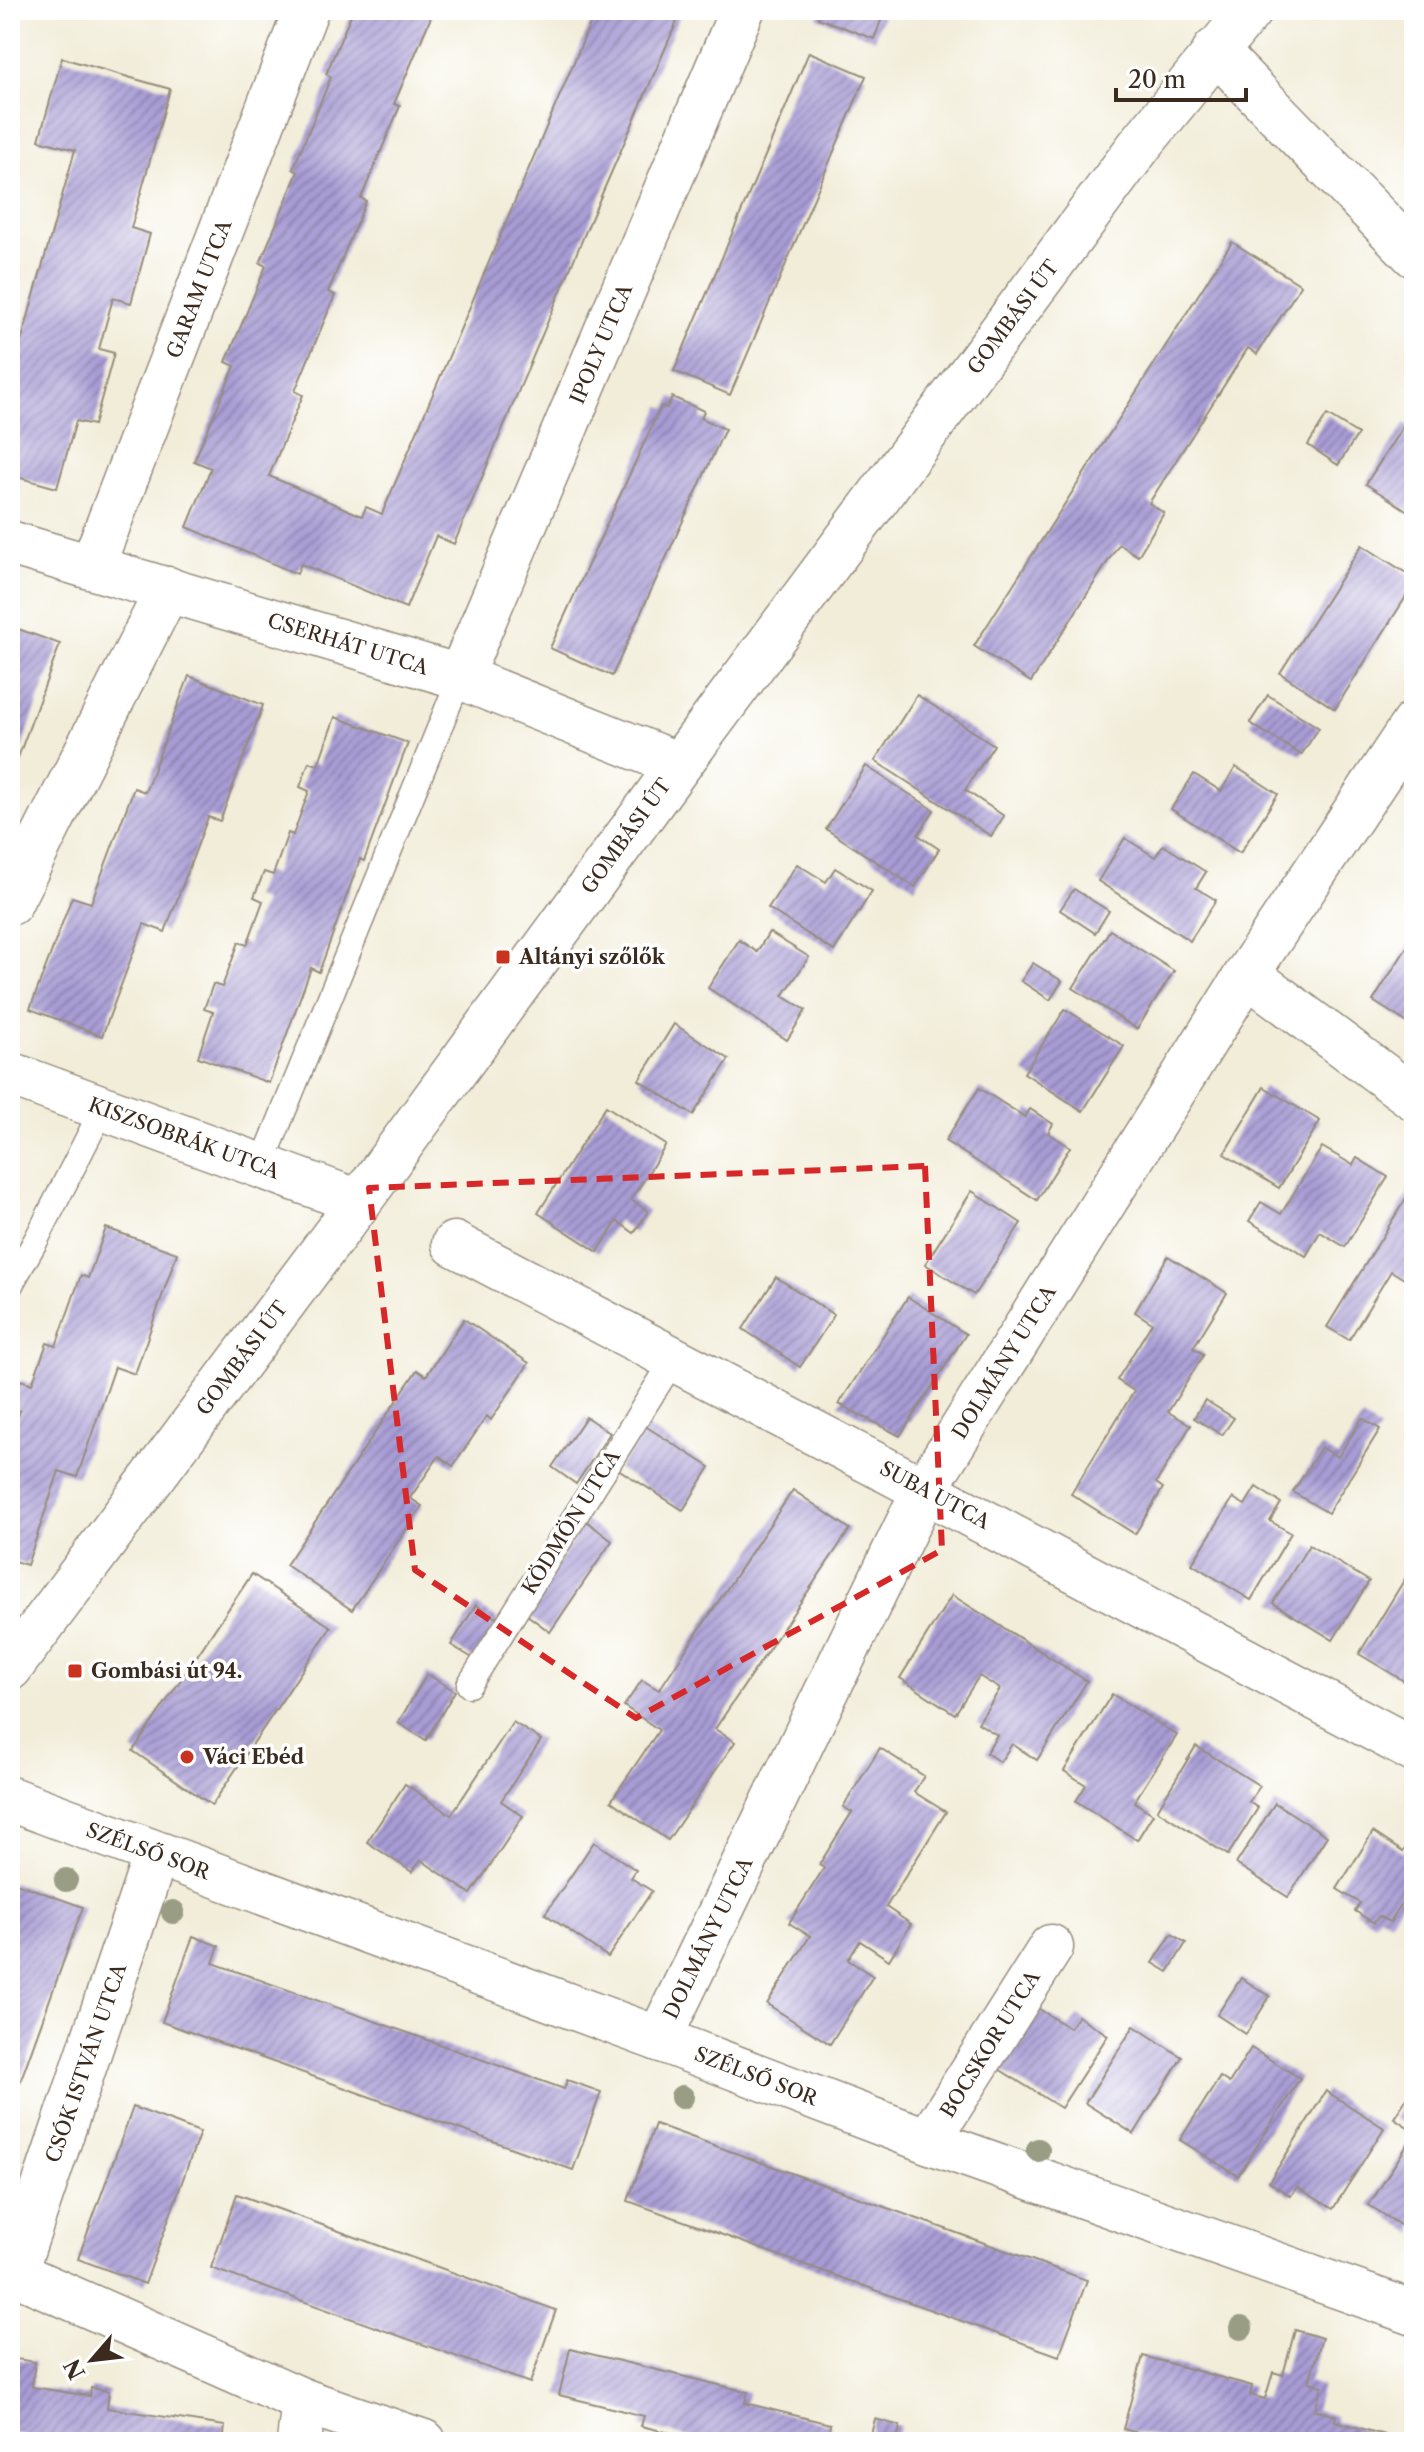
<svg xmlns="http://www.w3.org/2000/svg" width="1424" height="2452" viewBox="0 0 1424 2452" font-family="'Libre Caslon Text',serif">
<style>
.building{fill:url(#building-hatch)}
.lines{fill:none;stroke-linecap:round;stroke-linejoin:round}
.lane-casing{stroke:#968c7c;stroke-width:27}
.street-casing{stroke:#968c7c;stroke-width:47}
.lane{stroke:#fff;stroke-width:24}
.street{stroke:#fff;stroke-width:44}
.tree{fill:#999d84}
.marked{fill:none;stroke:#d62828;stroke-width:6;stroke-dasharray:16 10;stroke-linejoin:round}
.poi-dot{fill:#c8321e;stroke:#fff;stroke-width:3}
.labels{text-anchor:middle;dominant-baseline:central;stroke-width:7;stroke-linejoin:round;paint-order:stroke}
.street-label{font-size:20px;fill:#3b2a1e;stroke:#fff}
.poi-label{font-size:20px;font-weight:bold;fill:#3b2a1e;stroke:#fff;text-anchor:start}
</style>
<defs>
<pattern id="building-hatch" width="6" height="6" patternUnits="userSpaceOnUse" patternTransform="scale(2)"><rect width="6" height="6" fill="#a89cd5"/><path d="M-1 1l2-2M0 6l6-6M5 7l2-2" fill="none" stroke="#8a7fac"/></pattern>
</defs>
<rect width="100%" height="100%" fill="#fff"/>
<filter id="ink" filterUnits="userSpaceOnUse"><feTurbulence type="fractalNoise" baseFrequency=".0125" numOctaves="2"/><feDisplacementMap in="SourceGraphic" scale="16" xChannelSelector="R" yChannelSelector="G"/><feConvolveMatrix kernelMatrix="1 2 1 2 8 2 1 2 1" color-interpolation-filters="sRGB"/></filter>
<filter id="wash" filterUnits="userSpaceOnUse"><feTurbulence type="fractalNoise" baseFrequency=".006" numOctaves="4" result="noise"/><feDisplacementMap in="SourceGraphic" scale="32" xChannelSelector="R" yChannelSelector="G"/><feGaussianBlur stdDeviation="1.8" result="paint"/><feColorMatrix in="noise" values="0 0 0 0 0 0 0 0 0 0 0 0 0 0 0 0 0 1.4 0 .05"/><feComposite in="paint" operator="in"/></filter>
<g filter="url(#wash)">
<rect width="100%" height="100%" fill="#f2edd9"/>
<g id="blocks">
<g class="building">
<polygon points="353,10 434,10 394,104 400,106 361,198 366,201 328,292 335,295 295,391 303,395 269,476 362,516 366,507 382,514 596,10 682,10 591,219 454,544 436,536 406,608 301,564 297,574 187,527 211,468 194,461 235,366 226,362 266,266 260,263 298,172 293,169 331,77 326,74"/>
<polygon points="821,10 885,10 874,39 818,18"/>
<polygon points="809,52 866,76 730,395 674,371"/>
<polygon points="62,58 170,89 131,228 150,234 131,303 113,298 99,349 114,353 94,425 76,421 57,488 10,475 10,381 75,150 39,140"/>
<polygon points="1232,242 1301,285 1257,354 1248,348 1149,503 1164,513 1138,556 1119,544 1031,682 974,646"/>
<polygon points="672,397 704,411 701,418 725,429 612,676 550,648 661,406 667,408"/>
<polygon points="1327,415 1358,434 1338,465 1308,445"/>
<polygon points="1405,423 1414,429 1414,515 1366,484"/>
<polygon points="1362,545 1414,578 1414,584 1335,709 1280,673"/>
<polygon points="10,626 60,644 16,763 10,761"/>
<polygon points="189,676 263,705 220,821 208,817 165,932 144,924 102,1036 30,1009 72,897 91,903 134,788 145,792"/>
<polygon points="917,695 994,745 965,790 1004,816 991,836 875,761"/>
<polygon points="1268,695 1319,728 1301,755 1250,723"/>
<polygon points="335,717 408,743 364,861 360,859 319,972 311,968 269,1083 198,1057 213,1012 204,1009 213,984 222,987 239,942 247,945 263,901 254,897 264,872 273,875 288,833 293,835 309,791 300,787 309,762 318,765"/>
<polygon points="866,766 934,810 918,835 939,849 915,887 826,829"/>
<polygon points="1236,767 1278,794 1240,853 1171,809 1194,774 1221,791"/>
<polygon points="1125,838 1155,857 1163,845 1206,872 1196,888 1216,900 1190,941 1098,881"/>
<polygon points="797,864 826,882 835,868 872,891 834,951 768,908"/>
<polygon points="1074,889 1109,911 1095,933 1060,910"/>
<polygon points="1110,930 1174,971 1137,1029 1073,988"/>
<polygon points="769,932 809,957 783,996 806,1010 787,1040 708,988 739,940 757,952"/>
<polygon points="1414,936 1414,1027 1373,1001"/>
<polygon points="1033,963 1062,981 1050,1000 1021,981"/>
<polygon points="1065,1009 1124,1046 1083,1111 1024,1073"/>
<polygon points="674,1024 729,1059 693,1115 639,1080"/>
<polygon points="1264,1087 1320,1121 1279,1188 1224,1154"/>
<polygon points="979,1088 1025,1117 1030,1109 1053,1124 1048,1133 1070,1147 1037,1200 945,1141"/>
<polygon points="606,1106 666,1145 631,1200 648,1211 634,1233 617,1221 598,1252 538,1213"/>
<polygon points="1322,1147 1353,1165 1357,1158 1388,1177 1345,1247 1320,1232 1306,1256 1249,1221 1261,1202 1281,1214"/>
<polygon points="972,1191 1021,1223 974,1295 925,1264"/>
<polygon points="1409,1193 1414,1196 1414,1285 1391,1271 1349,1340 1327,1327"/>
<polygon points="106,1228 177,1253 135,1374 115,1367 77,1477 59,1471 27,1565 10,1560 10,1441 20,1411 12,1408 21,1380 32,1384 47,1343 56,1346 81,1275 88,1278"/>
<polygon points="1168,1256 1227,1293 1193,1348 1204,1354 1168,1412 1191,1425 1156,1483 1163,1488 1135,1534 1071,1494 1134,1391 1117,1380 1152,1323 1135,1312"/>
<polygon points="776,1277 834,1315 800,1367 743,1329"/>
<polygon points="908,1297 966,1334 900,1436 839,1404"/>
<polygon points="464,1319 529,1363 491,1420 487,1416 453,1466 439,1456 410,1498 422,1506 352,1610 286,1565 417,1370 426,1376"/>
<polygon points="1414,1332 1414,1354 1405,1348"/>
<polygon points="1205,1400 1234,1418 1222,1435 1194,1418"/>
<polygon points="586,1417 610,1433 576,1484 552,1467"/>
<polygon points="1362,1418 1380,1429 1328,1513 1293,1492 1321,1447 1338,1457"/>
<polygon points="645,1426 710,1467 683,1510 618,1469"/>
<polygon points="1256,1487 1281,1503 1270,1521 1291,1533 1251,1600 1192,1564 1233,1498 1245,1505"/>
<polygon points="793,1490 850,1529 715,1729 735,1742 668,1840 611,1801 659,1730 624,1706 642,1680 659,1690"/>
<polygon points="585,1520 612,1541 550,1632 526,1614"/>
<polygon points="1309,1545 1369,1581 1333,1640 1273,1603"/>
<polygon points="1414,1564 1414,1687 1359,1654"/>
<polygon points="252,1574 331,1627 212,1805 133,1751"/>
<polygon points="952,1595 1087,1681 1037,1760 1012,1744 1000,1762 986,1753 997,1735 978,1723 1000,1689 979,1676 955,1714 900,1678"/>
<polygon points="476,1605 499,1620 474,1659 451,1645"/>
<polygon points="427,1674 455,1691 426,1740 398,1723"/>
<polygon points="1112,1694 1177,1735 1134,1802 1153,1814 1137,1840 1076,1801 1086,1785 1064,1771"/>
<polygon points="513,1722 541,1740 501,1801 523,1816 471,1894 421,1860 412,1872 367,1842 405,1784 451,1815"/>
<polygon points="1196,1746 1260,1786 1249,1802 1258,1808 1228,1855 1157,1810"/>
<polygon points="880,1748 924,1776 914,1792 946,1812 886,1907 911,1924 889,1960 860,1941 848,1960 873,1976 830,2044 767,2004 810,1936 789,1923 824,1868 819,1865 852,1812 843,1807"/>
<polygon points="1275,1803 1327,1836 1288,1897 1236,1864"/>
<polygon points="1373,1832 1403,1852 1409,1842 1414,1845 1414,1884 1390,1922 1379,1916 1374,1923 1355,1911 1360,1903 1337,1889"/>
<polygon points="594,1842 636,1870 631,1878 652,1891 608,1957 545,1914"/>
<polygon points="13,1882 83,1907 10,2110 10,1890"/>
<polygon points="1172,1934 1186,1943 1168,1972 1153,1963"/>
<polygon points="193,1936 219,1946 213,1963 564,2089 567,2080 601,2092 573,2170 162,2022"/>
<polygon points="1241,1978 1270,1996 1246,2034 1217,2015"/>
<polygon points="1033,2005 1069,2028 1078,2016 1108,2035 1061,2108 994,2066"/>
<polygon points="1134,2026 1182,2057 1134,2134 1085,2103"/>
<polygon points="1251,2048 1300,2078 1238,2176 1180,2140 1220,2077 1229,2083"/>
<polygon points="1414,2087 1414,2117 1408,2127 1394,2118"/>
<polygon points="1326,2091 1384,2128 1333,2209 1297,2187 1291,2196 1269,2182"/>
<polygon points="133,2107 200,2132 145,2284 78,2259"/>
<polygon points="655,2124 1087,2280 1059,2356 628,2201"/>
<polygon points="1411,2139 1414,2142 1414,2234 1369,2205"/>
<polygon points="237,2194 556,2310 530,2383 211,2268"/>
<polygon points="1295,2330 1322,2338 1309,2382 1322,2386 1315,2410 1336,2416 1335,2421 1409,2442 1173,2442 1123,2429 1143,2356 1252,2386 1250,2395 1265,2399 1273,2372 1283,2375"/>
<polygon points="570,2349 748,2392 745,2403 830,2424 829,2432 866,2442 708,2442 641,2426 644,2416 559,2395"/>
<polygon points="10,2358 35,2362 32,2387 90,2396 91,2388 109,2391 107,2408 225,2426 223,2442 24,2442 25,2435 10,2432"/>
<polygon points="875,2419 900,2426 897,2442 869,2442"/>
</g>
</g>
</g>
<g filter="url(#ink)">
<use href="#blocks" fill-opacity="0" stroke="#968c7c" stroke-width="2"/>
<g class="lines">
<defs>
<g id="lane">
<polyline points="261,1167 460,677"/>
<polyline points="10,1286 36,1240 103,1108"/>
<polyline points="469,1685 674,1359"/>
</g>
<g id="street">
<polyline points="1215,50 1414,255"/>
<polyline points="10,543 460,677 679,765"/>
<polyline points="92,567 306,10"/>
<polyline points="460,677 742,10"/>
<polyline points="10,903 168,589"/>
<polyline points="1247,974 1414,1098"/>
<polyline points="10,1074 359,1202"/>
<polyline points="454,1244 924,1490 1414,1750"/>
<polyline points="10,1668 359,1202 679,765 1140,145 1250,10"/>
<polyline points="10,1799 659,2039 928,2141 1414,2313"/>
<polyline points="659,2039 924,1490 1247,974 1414,723"/>
<polyline points="928,2141 1051,1947"/>
<polyline points="10,2271 304,2401 424,2442"/>
<polyline points="15,2272 156,1854"/>
<polyline points="299,2442 304,2401"/>
</g>
</defs>
<use href="#lane" class="lane-casing"/>
<use href="#street" class="street-casing"/>
<use href="#lane" class="lane"/>
<use href="#street" class="street"/>
</g>
<g class="tree">
<circle cx="66" cy="1880" r="12"/>
<circle cx="173" cy="1912" r="12"/>
<circle cx="682" cy="2097" r="12"/>
<circle cx="1038" cy="2150" r="12"/>
<circle cx="1241" cy="2328" r="12"/>
</g>
</g>
<path class="marked" d="M925,1166L942,1550L636,1718L415,1570L369,1188Z"/>
<g class="poi-dot">
<rect x="495" y="949" width="16" height="16" rx="4"/>
<rect x="67" y="1663" width="16" height="16" rx="4"/>
<circle cx="187" cy="1757" r="8"/>
</g>
<g class="labels">
<g class="street-label">
<text transform="translate(199 289) rotate(-69)">GARAM UTCA</text>
<text transform="translate(1013 317) rotate(-53)">GOMBÁSI ÚT</text>
<text transform="translate(601 344) rotate(-67)">IPOLY UTCA</text>
<text transform="translate(348 644) rotate(17)">CSERHÁT UTCA</text>
<text transform="translate(626 836) rotate(-54)">GOMBÁSI ÚT</text>
<text transform="translate(184 1138) rotate(20)">KISZSOBRÁK UTCA</text>
<text transform="translate(242 1358) rotate(-53)">GOMBÁSI ÚT</text>
<text transform="translate(1004 1362) rotate(-58)">DOLMÁNY UTCA</text>
<text transform="translate(935 1495) rotate(28)">SUBA UTCA</text>
<text transform="translate(571 1522) rotate(-58)">KÖDMÖN UTCA</text>
<text transform="translate(148 1851) rotate(20)">SZÉLSŐ SOR</text>
<text transform="translate(708 1938) rotate(-64)">DOLMÁNY UTCA</text>
<text transform="translate(990 2044) rotate(-58)">BOCSKOR UTCA</text>
<text transform="translate(86 2063) rotate(-71)">CSÓK ISTVÁN UTCA</text>
<text transform="translate(756 2076) rotate(21)">SZÉLSŐ SOR</text>
</g>
<g class="poi-label">
<text x="519" y="957">Altányi szőlők</text>
<text x="91" y="1671">Gombási út 94.</text>
<text x="203" y="1757">Váci Ebéd</text>
</g>
</g>
<rect width="1424" height="2452" fill="none" stroke="#fff" stroke-width="40"/>
<g transform="translate(92 2360) rotate(242)" stroke="#ffffff" stroke-width="6" paint-order="stroke">
<path d="M0-6L14 30L0 20L-14 30Z" fill="#3b2a1e"/>
<text y="-12" font-size="22" font-weight="bold" text-anchor="middle" fill="#3b2a1e">N</text>
</g>
<path d="M1116 88v12h130v-12" fill="none" stroke="#3b2a1e" stroke-width="4"/>
<text x="1128" y="88" font-size="24" fill="#3b2a1e" stroke="#ffffff" stroke-width="6" paint-order="stroke">20 m</text>
</svg>
